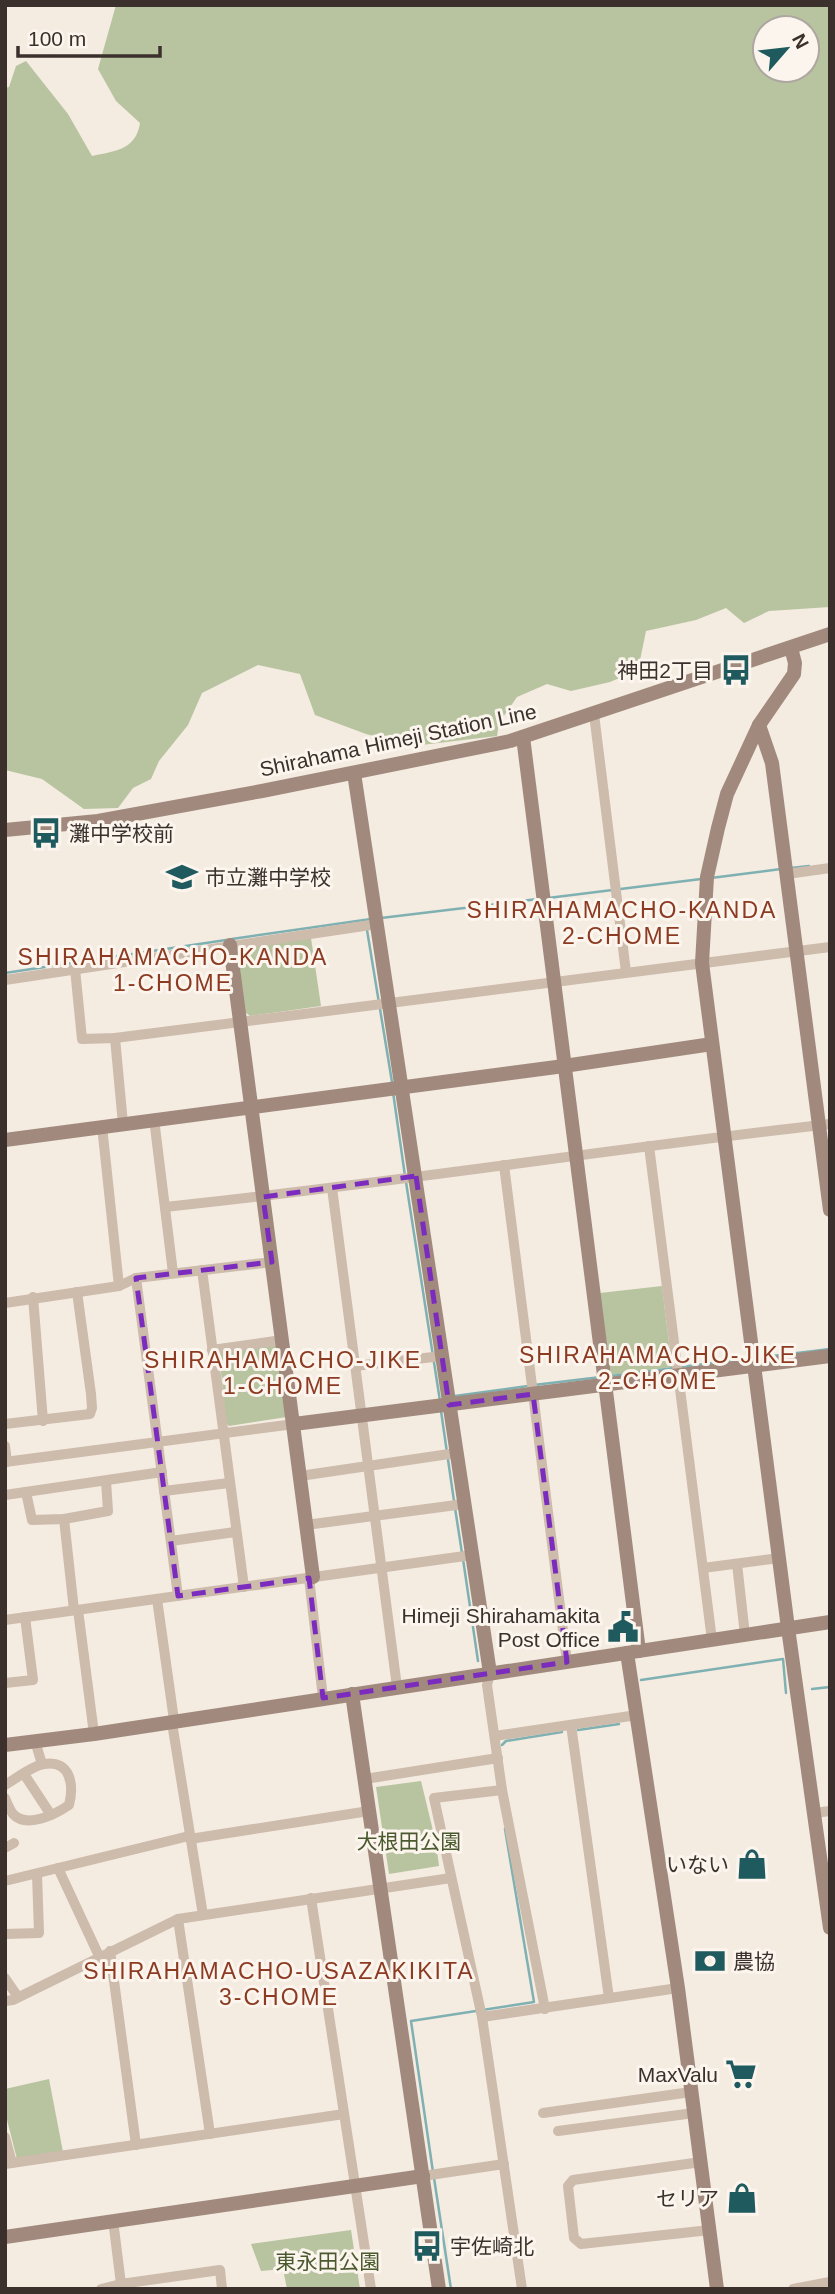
<svg xmlns="http://www.w3.org/2000/svg" width="835" height="2294" viewBox="0 0 835 2294" font-family="Helvetica,'Noto Sans JP',sans-serif">
<style>
.green{fill:#b8c4a0;fill-rule:evenodd}
.lines{fill:none;stroke-linecap:round;stroke-linejoin:round}
.stream{stroke:#7fb0b2;stroke-width:2.5}
.street{stroke:#cdbbac;stroke-width:10}
.secondary{stroke:#a18a7d;stroke-width:14}
.marked{fill:none;stroke:#7b2cbf;stroke-width:5;stroke-dasharray:14 9;stroke-linejoin:round}
.labels{text-anchor:middle;dominant-baseline:central;stroke-width:6;stroke-linejoin:round;paint-order:stroke}
.poi-label{font-size:21px;fill:#3b302b;stroke:#fbf5ee;text-anchor:end}
.street-label{font-size:21px;fill:#3b302b;stroke:#fbf5ee}
.park-label{font-size:21px;fill:#4a5a2e;stroke:#fbf5ee}
.neighbourhood-label{font-size:23px;letter-spacing:2px;fill:#8c3b22;stroke:#fbf5ee}
</style>
<rect width="100%" height="100%" fill="#f4ebe1"/>
<g class="green">
<path d="M116,5H830V607L769,611L744,623L726,608L696,620L646,631L638,670L610,682L571,691L547,684L517,697L499,723L497,736L413,746L366,734L315,715L300,674L258,665L202,693L188,725L159,761L151,779L133,788L118,808L84,809L42,779L5,770V88L9,87L16,66L26,61L68,114L92,156C115,151 136,150 140,123L116,101L98,69ZM765,28H807V70H765Z"/>
<polygon points="311,938 321,1006 250,1016 245,1012 238,952 243,947"/>
<polygon points="662,1286 672,1367 611,1375 600,1293"/>
<polygon points="278,1344 287,1417 229,1426 226,1423 219,1352"/>
<polygon points="421,1781 436,1843 439,1866 389,1874 376,1787"/>
<polygon points="49,2079 63,2152 17,2159 5,2112 5,2089"/>
<polygon points="351,2230 360,2289 287,2289 283,2269 261,2271 251,2244"/>
</g>
<g class="lines">
<g class="stream">
<polyline points="830,797 830,803"/>
<polyline points="791,868 809,866"/>
<polyline points="711,878 781,869"/>
<polyline points="548,898 701,879"/>
<polyline points="381,918 538,899"/>
<polyline points="367,930 392,1082"/>
<polyline points="232,939 371,919"/>
<polyline points="5,973 226,940"/>
<polyline points="393,1092 405,1176"/>
<polyline points="406,1182 440,1401"/>
<polyline points="757,1358 830,1349"/>
<polyline points="680,1367 747,1359"/>
<polyline points="611,1376 674,1368"/>
<polyline points="534,1385 601,1377"/>
<polyline points="455,1396 528,1386"/>
<polyline points="441,1411 454,1501"/>
<polyline points="455,1508 462,1553"/>
<polyline points="463,1559 478,1661"/>
<polyline points="641,1680 783,1659 786,1693"/>
<polyline points="812,1689 830,1687"/>
<polyline points="578,1730 619,1724"/>
<polyline points="502,1745 506,1741 562,1732"/>
<polyline points="433,2172 411,2021 534,2002 505,1829"/>
<polyline points="434,2178 451,2289"/>
</g>
<g class="street">
<polyline points="594,714 626,972"/>
<polyline points="787,874 830,868"/>
<polyline points="75,969 82,1039 115,1038 830,947"/>
<polyline points="5,980 377,924"/>
<polyline points="115,1038 123,1124"/>
<polyline points="154,1119 173,1273"/>
<polyline points="102,1126 119,1286"/>
<polyline points="649,1146 712,1640"/>
<polyline points="504,1165 567,1662"/>
<polyline points="332,1188 397,1687"/>
<path d="M165,1207C387,1184 608,1149 830,1124"/>
<polyline points="202,1270 244,1587"/>
<polyline points="136,1278 178,1596"/>
<polyline points="33,1297 43,1421"/>
<polyline points="5,1303 119,1286 136,1278 272,1262"/>
<polyline points="212,1350 282,1340"/>
<polyline points="355,1366 442,1356"/>
<polyline points="5,1424 90,1414 92,1408 91,1394 77,1292"/>
<polyline points="5,1446 7,1462"/>
<polyline points="5,1462 294,1424"/>
<polyline points="300,1476 456,1453"/>
<polyline points="164,1491 229,1483"/>
<polyline points="26,1492 32,1520 64,1519 108,1511 106,1481"/>
<polyline points="5,1495 162,1472"/>
<polyline points="64,1519 74,1610"/>
<polyline points="306,1525 464,1504"/>
<polyline points="171,1541 235,1532"/>
<polyline points="737,1564 745,1635"/>
<polyline points="703,1568 779,1558"/>
<polyline points="309,1578 323,1698"/>
<polyline points="157,1599 174,1720 173,1729 203,1915"/>
<polyline points="78,1610 94,1734"/>
<polyline points="5,1620 472,1555"/>
<polyline points="490,1673 487,1685 502,1790 545,2009"/>
<polyline points="5,1683 33,1680 25,1617"/>
<polyline points="571,1725 609,1998"/>
<polyline points="495,1736 637,1715"/>
<polyline points="35,1741 42,1764"/>
<polyline points="24,1774 51,1815"/>
<polyline points="365,1779 498,1758"/>
<path d="M5,1785C16,1779 31,1766 44,1764C71,1759 74,1786 69,1805C56,1814 27,1829 13,1814C10,1810 7,1803 5,1798"/>
<polyline points="502,1790 434,1798 482,2017 522,2289"/>
<polyline points="814,1813 830,1811"/>
<polyline points="190,1839 369,1811"/>
<polyline points="5,1848 14,1843"/>
<polyline points="58,1868 99,1956"/>
<polyline points="5,1881 189,1836"/>
<polyline points="311,1898 371,2289"/>
<polyline points="178,1919 210,2134"/>
<polyline points="5,1934 39,1933 37,1874"/>
<polyline points="110,1951 136,2145"/>
<polyline points="5,1978 18,1997"/>
<polyline points="5,2001 13,2000 178,1919 451,1878"/>
<polyline points="482,2017 678,1988"/>
<polyline points="543,2113 691,2092"/>
<polyline points="558,2131 694,2113"/>
<polyline points="5,2137 12,2163"/>
<polyline points="701,2162 573,2180 568,2186 574,2238 581,2244 710,2230"/>
<polyline points="5,2164 344,2114"/>
<polyline points="423,2176 504,2164"/>
<polyline points="113,2220 121,2284 220,2270 222,2289"/>
<polyline points="101,2289 121,2284"/>
<polyline points="793,2289 830,2282"/>
</g>
<g class="secondary">
<polyline points="791,648 795,663 794,674 759,725 727,794 718,828 707,877 702,963 788,1628 830,1928"/>
<polyline points="759,725 772,763 830,1210"/>
<polyline points="523,737 639,1651"/>
<polyline points="354,773 490,1673"/>
<polyline points="5,830 98,821 262,791 510,741 830,634"/>
<polyline points="230,945 313,1577"/>
<polyline points="5,1140 564,1066 712,1044"/>
<polyline points="294,1424 830,1356"/>
<polyline points="627,1653 678,1988 717,2289"/>
<polyline points="352,1694 439,2289"/>
<polyline points="5,1745 94,1734 830,1622"/>
<polyline points="5,2237 423,2176"/>
</g>
</g>
<path class="marked" d="M416,1176L449,1405L533,1394L567,1662L323,1698L309,1578L178,1596L136,1278L272,1262L263,1197Z"/>
<defs>
<symbol id="bus-bare" viewBox="-9 -9 18 18"><path d="M-5-6H5V4H4V6H2V4H-2V6H-4V4H-5ZM-3.5-4V0h7V-4ZM-3.5 1.2v1.5H-2V1.2ZM2 1.2v1.5H3.5V1.2Z" fill="#1f5a5e" stroke="#fbf5ee" stroke-width="2.5" paint-order="stroke"/></symbol>
<symbol id="school-bare" viewBox="-9 -9 18 18"><path d="M0-5L7-2L0 1L-7-2ZM-4 1L0 2.5L4 1V4Q0 6-4 4Z" fill="#1f5a5e" stroke="#fbf5ee" stroke-width="2.5" paint-order="stroke"/></symbol>
<symbol id="civic-bare" viewBox="-9 -9 18 18"><path d="M-.6-6.5H3V-4.5H.6V-3L4-1V1h2V6H-6V1h2V-1L-.6-3ZM-1.2 2.5V6h2.4V2.5Z" fill="#1f5a5e" stroke="#fbf5ee" stroke-width="2.5" paint-order="stroke"/></symbol>
<symbol id="shop-bare" viewBox="-9 -9 18 18"><path d="M-5-2.5h2.3a2.7 3.5 0 0 1 5.4 0H5L5.5 6h-11ZM-1.5-2.5h3a1.5 2.3 0 0 0-3 0Z" fill="#1f5a5e" stroke="#fbf5ee" stroke-width="2.5" paint-order="stroke"/></symbol>
<symbol id="bank-bare" viewBox="-9 -9 18 18"><path d="M-6-4H6V4H-6ZM0-2.3a2.3 2.3 0 1 0 0 4.6a2.3 2.3 0 1 0 0-4.6Z" fill="#1f5a5e" stroke="#fbf5ee" stroke-width="2.5" paint-order="stroke"/></symbol>
<symbol id="supermarket-bare" viewBox="-9 -9 18 18"><path d="M-6-5.5h2.5l.6 2H6L4.5 2H-2.5L-4.4-4H-6ZM-1.5 3.2a1.3 1.3 0 1 0 .1 0ZM3 3.2a1.3 1.3 0 1 0 .1 0Z" fill="#1f5a5e" stroke="#fbf5ee" stroke-width="2.5" paint-order="stroke"/></symbol>
</defs>
<g fill-rule="evenodd">
<use href="#bus-bare" x="714" y="648" width="44" height="44"/>
<use href="#bus-bare" x="24" y="811" width="44" height="44"/>
<use href="#school-bare" x="160" y="855" width="44" height="44"/>
<use href="#civic-bare" x="601" y="1605" width="44" height="44"/>
<use href="#shop-bare" x="730" y="1842" width="44" height="44"/>
<use href="#bank-bare" x="688" y="1939" width="44" height="44"/>
<use href="#supermarket-bare" x="719" y="2052" width="44" height="44"/>
<use href="#shop-bare" x="720" y="2176" width="44" height="44"/>
<use href="#bus-bare" x="405" y="2224" width="44" height="44"/>
</g>
<g class="labels">
<g class="poi-label">
<text x="713" y="670">神田2丁目</text>
<text x="69" y="833" text-anchor="start">灘中学校前</text>
<text x="205" y="877" text-anchor="start">市立灘中学校</text>
<text x="600" y="1615">Himeji Shirahamakita<tspan x="600" dy="24">Post Office</tspan></text>
<text x="729" y="1864">いない</text>
<text x="733" y="1961" text-anchor="start">農協</text>
<text x="718" y="2074">MaxValu</text>
<text x="719" y="2198">セリア</text>
<text x="450" y="2246" text-anchor="start">宇佐崎北</text>
</g>
<g class="street-label">
<text transform="translate(398 740) rotate(-12)">Shirahama Himeji Station Line</text>
</g>
<g class="park-label">
<text x="409" y="1841">大根田公園</text>
<text x="328" y="2261">東永田公園</text>
</g>
<g class="neighbourhood-label">
<text x="622" y="910">SHIRAHAMACHO-KANDA<tspan x="622" dy="26">2-CHOME</tspan></text>
<text x="173" y="957">SHIRAHAMACHO-KANDA<tspan x="173" dy="26">1-CHOME</tspan></text>
<text x="658" y="1355">SHIRAHAMACHO-JIKE<tspan x="658" dy="26">2-CHOME</tspan></text>
<text x="283" y="1360">SHIRAHAMACHO-JIKE<tspan x="283" dy="26">1-CHOME</tspan></text>
<text x="279" y="1971">SHIRAHAMACHO-USAZAKIKITA<tspan x="279" dy="26">3-CHOME</tspan></text>
</g>
</g>
<rect width="835" height="2294" fill="none" stroke="#3b302b" stroke-width="14"/>
<g transform="translate(786 49) rotate(62)"><circle r="33" fill="#fbf5ee" stroke="#aea6a0" stroke-width="2"/>
<path d="M0-5L12 26L0 18L-12 26Z" fill="#1f5a5e"/>
<text y="-10" font-size="19" font-weight="bold" text-anchor="middle" fill="#3b302b">N</text>
</g>
<path d="M18 46v10h142v-10" fill="none" stroke="#3b302b" stroke-width="3.5"/>
<text x="28" y="46" font-size="21" fill="#3b302b" stroke="#fbf5ee" stroke-width="5" paint-order="stroke">100 m</text>
</svg>
